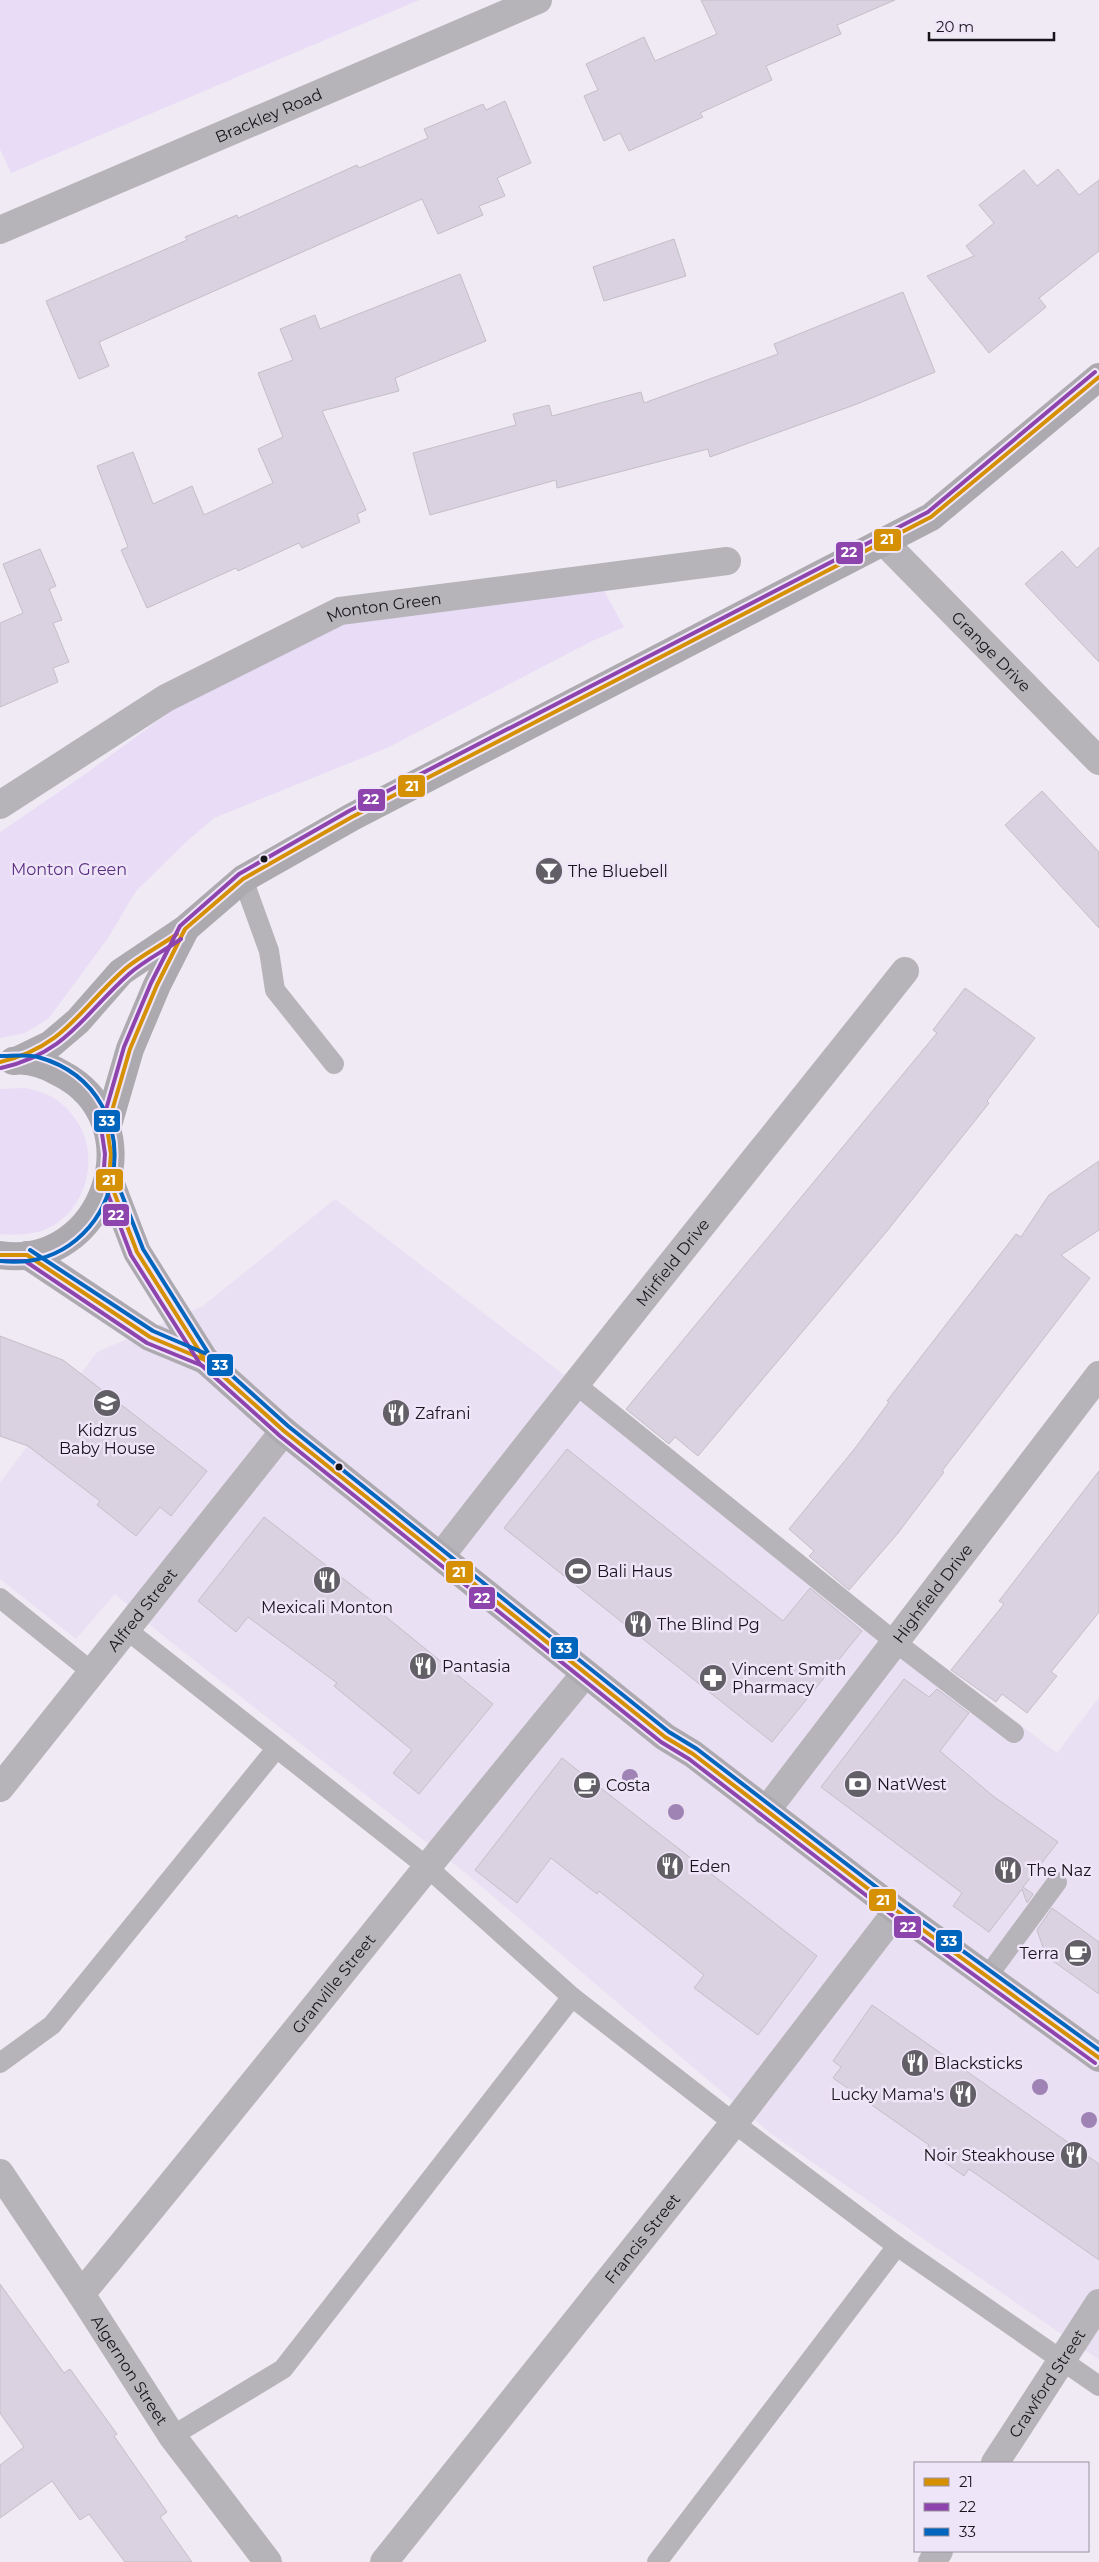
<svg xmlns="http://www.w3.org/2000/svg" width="1099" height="2562" viewBox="0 0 1099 2562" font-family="Montserrat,sans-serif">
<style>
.built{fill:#eae0f3}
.green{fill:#e9dcf7}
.building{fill:#dad2e0;stroke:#c3bfc7}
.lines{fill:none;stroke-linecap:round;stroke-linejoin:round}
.lane{stroke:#b6b4b8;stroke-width:20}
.street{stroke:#b6b4b8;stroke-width:28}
.secondary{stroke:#adaaaf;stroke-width:28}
.bus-1-casing{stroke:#efe5f9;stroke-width:8}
.bus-2-casing{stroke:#efe5f9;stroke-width:8}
.bus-3-casing{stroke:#efe5f9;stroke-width:8}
.bus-1{stroke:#d59004;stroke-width:4}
.bus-2{stroke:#8e44ad;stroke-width:4}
.bus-3{stroke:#0065bd;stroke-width:4}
.tree{fill:#9e83b4}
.bus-dot{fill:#17141b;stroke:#efe5f9;stroke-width:2}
.labels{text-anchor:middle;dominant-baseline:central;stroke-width:5;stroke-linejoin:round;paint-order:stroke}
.street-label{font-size:16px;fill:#17141b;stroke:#efe5f9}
.park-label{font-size:16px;fill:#5b2e7f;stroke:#efe5f9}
.poi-label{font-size:16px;fill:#17141b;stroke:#efe5f9;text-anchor:start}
.line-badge{stroke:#efe5f9;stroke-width:2}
.badge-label{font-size:14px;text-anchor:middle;font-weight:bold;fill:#fff}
</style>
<rect width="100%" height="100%" fill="#efeaf4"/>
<polygon class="built" points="335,1199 1057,1753 1099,1697 1099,2360 770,2133 468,1875 162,1635 115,1594 76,1639 0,1579 0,1483 97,1352 203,1306"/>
<g class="green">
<polygon points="0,0 419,0 11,173 0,149"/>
<polygon points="602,587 624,627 592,641 389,747 214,818 185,843 136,891 108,938 49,1018 25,1033 0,1038 0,832 84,775 190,697 353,620"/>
<path d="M26,1088C33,1090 41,1092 48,1095C59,1100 69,1110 76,1120C102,1156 86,1216 41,1231C27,1235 15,1235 0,1234V1089Z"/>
</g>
<g class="building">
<polygon points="701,0 895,0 837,25 841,34 766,66 772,80 700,113 703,117 629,151 620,133 604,141 584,96 598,90 586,64 644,37 655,61 717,34"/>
<polygon points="505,101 531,163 497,178 505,196 479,206 483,215 438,234 422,199 99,342 109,366 79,379 46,301 187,240 185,237 237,215 238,218 357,165 359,168 428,138 424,129 483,104 486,110"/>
<polygon points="1058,169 1079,195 1099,180 1099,251 1039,298 1046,307 989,353 927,276 974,256 966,246 994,223 979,205 1024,170 1037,186"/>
<polygon points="674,239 686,276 604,301 593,267"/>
<polygon points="460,274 486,341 395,378 399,391 322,411 366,510 357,514 360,522 302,548 299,543 238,571 236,568 147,608 121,550 128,547 97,466 133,452 153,504 192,486 204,515 273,483 258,449 283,437 258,373 293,360 280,329 315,315 320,329"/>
<polygon points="903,292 935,372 857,404 710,457 708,449 557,488 556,480 430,515 413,453 516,425 513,414 549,405 552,416 641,392 644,403 778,354 774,344"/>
<polygon points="1099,547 1099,662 1025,584 1062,551 1077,568"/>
<polygon points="40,549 56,586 49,589 62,620 53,623 69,662 53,668 58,682 0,707 0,623 23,613 3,564"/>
<polygon points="1042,791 1099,852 1099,928 1005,825"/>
<polygon points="965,988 1035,1038 987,1101 989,1103 887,1231 698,1456 675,1437 669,1444 626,1409 937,1033 933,1030"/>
<polygon points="1099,1161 1099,1230 1061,1255 1090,1278 942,1471 944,1472 898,1533 849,1590 809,1556 814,1551 789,1529 856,1447 889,1402 887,1401 1016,1234 1021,1237 1049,1195"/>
<polygon points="0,1336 63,1360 207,1471 171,1516 160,1507 136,1536 97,1505 100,1501 28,1446 0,1436"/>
<polygon points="567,1449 783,1621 810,1588 862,1631 772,1742 504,1528"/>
<polygon points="1099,1471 1099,1612 1051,1672 1057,1676 1027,1713 1002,1694 996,1702 951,1670 1004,1604 999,1601"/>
<polygon points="264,1517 381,1608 379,1611 493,1704 419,1794 393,1773 412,1750 334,1686 337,1683 248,1617 236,1632 198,1601"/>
<polygon points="904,1679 929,1697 937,1689 969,1713 940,1751 993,1796 1058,1842 1023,1887 1033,1894 1027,1903 1022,1889 989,1932 953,1906 962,1893 821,1787"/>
<polygon points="562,1758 817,1956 758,2035 694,1988 704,1975 599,1891 597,1894 551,1858 517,1903 475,1870"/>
<polygon points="1052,1908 1099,1942 1099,1994 1046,1956 1037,1930"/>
<polygon points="872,2005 1099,2164 1099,2260 969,2169 964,2176 926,2149 929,2145 833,2078 841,2067 833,2061"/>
<polygon points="0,2284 64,2373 70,2369 117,2434 114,2436 167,2512 160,2517 192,2562 125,2562 89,2514 80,2520 52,2481 0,2518 0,2465 24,2447 0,2413"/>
</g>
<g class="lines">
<g class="lane">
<polyline points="243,879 269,951 275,990 334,1064"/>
<polyline points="574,1383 894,1641 1014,1733"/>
<polyline points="0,1598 92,1672"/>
<polyline points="127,1630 426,1866 572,1997 734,2123 897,2246 1099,2386"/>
<polyline points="987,1977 1057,1882"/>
<polyline points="0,2063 52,2025 276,1749"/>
<polyline points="172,2436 283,2369 572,1997"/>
<polyline points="657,2562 897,2246"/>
</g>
<g class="street">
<path id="s1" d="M0,230L538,0"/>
<path id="s2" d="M885,543L1099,761"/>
<path id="s3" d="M0,805L166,698L340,611L727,561"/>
<path id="s4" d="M441,1556C593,1359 750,1166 905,971"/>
<path id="s5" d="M0,1788L284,1431"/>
<path id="s6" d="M766,1811L1099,1375"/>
<path id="s7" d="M0,2173L81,2294L172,2436L268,2562"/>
<path id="s8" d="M81,2294C251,2089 415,1879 585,1674"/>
<path id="s9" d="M995,2463L1099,2303"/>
<path id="s10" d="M384,2562L734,2123L897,1911"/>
<polyline points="932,2562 939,2551"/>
</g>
<g class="secondary">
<polyline points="18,1060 51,1044 78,1021 121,972 185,929 243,879 352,817 931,517 1099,377"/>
<polyline points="107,1128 130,1049 157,985 185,930"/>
<polyline points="109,1179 137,1252 205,1360 284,1431 665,1737 693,1754 897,1911 1099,2058"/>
<path d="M0,1255C105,1271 155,1121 60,1073C46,1065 30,1059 13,1061"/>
<polyline points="27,1255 150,1337 205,1360"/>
</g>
<defs>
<g id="bus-1">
<polyline points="1099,377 931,517 352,817 243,879 185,929 157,985 130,1049 107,1128 111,1154 109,1179 137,1252 205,1360 284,1431 665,1737 693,1754 897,1911 1099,2058"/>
<path d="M0,1062C65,1047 80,1008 126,968C142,955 160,946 177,934"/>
<polyline points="0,1255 27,1255 150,1337 205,1360"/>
</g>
<g id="bus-2">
<polyline points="1095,372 928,512 349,811 239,874 180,926 151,983 124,1047 101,1127 105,1154 103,1181 131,1255 200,1364 280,1436 661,1742 689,1759 893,1916 1095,2063"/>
<path d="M1,1068C67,1053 83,1015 129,974C145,960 164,951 181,939"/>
<polyline points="0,1261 25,1261 147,1343 203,1366"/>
</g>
<g id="bus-3">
<polyline points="115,1177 143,1249 212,1359"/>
<polyline points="30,1250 153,1331 209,1355 288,1426 669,1732 697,1749 901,1906 1099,2050"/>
<path d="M0,1261C125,1275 162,1092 38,1057C27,1054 12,1056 0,1056"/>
</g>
</defs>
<use href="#bus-1" class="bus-1-casing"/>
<use href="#bus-2" class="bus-2-casing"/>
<use href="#bus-3" class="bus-3-casing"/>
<use href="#bus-1" class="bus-1"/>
<use href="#bus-2" class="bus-2"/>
<use href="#bus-3" class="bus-3"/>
</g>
<g class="tree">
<circle cx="630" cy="1777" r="8"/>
<circle cx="676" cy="1812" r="8"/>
<circle cx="1040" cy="2087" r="8"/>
<circle cx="1089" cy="2120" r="8"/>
</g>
<defs>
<symbol id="bar-disc" viewBox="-11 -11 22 22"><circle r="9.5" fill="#635f67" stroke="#efe5f9"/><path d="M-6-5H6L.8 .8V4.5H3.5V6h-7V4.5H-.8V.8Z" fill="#fff"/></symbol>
<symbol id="school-disc" viewBox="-11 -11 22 22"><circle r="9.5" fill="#635f67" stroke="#efe5f9"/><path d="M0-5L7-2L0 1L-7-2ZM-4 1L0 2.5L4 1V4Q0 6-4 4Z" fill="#fff"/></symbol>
<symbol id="restaurant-disc" viewBox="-11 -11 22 22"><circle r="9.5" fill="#635f67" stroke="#efe5f9"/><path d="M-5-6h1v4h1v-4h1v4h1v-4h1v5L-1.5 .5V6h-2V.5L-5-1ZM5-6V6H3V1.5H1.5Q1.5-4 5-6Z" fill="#fff"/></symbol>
<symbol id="stadium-disc" viewBox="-11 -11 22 22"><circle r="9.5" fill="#635f67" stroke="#efe5f9"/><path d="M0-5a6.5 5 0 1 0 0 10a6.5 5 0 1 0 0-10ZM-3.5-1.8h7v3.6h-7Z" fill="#fff"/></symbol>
<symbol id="pharmacy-disc" viewBox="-11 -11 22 22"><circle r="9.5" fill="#635f67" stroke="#efe5f9"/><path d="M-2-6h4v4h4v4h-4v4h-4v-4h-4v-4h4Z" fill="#fff"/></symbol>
<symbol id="bank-disc" viewBox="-11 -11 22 22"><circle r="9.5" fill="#635f67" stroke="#efe5f9"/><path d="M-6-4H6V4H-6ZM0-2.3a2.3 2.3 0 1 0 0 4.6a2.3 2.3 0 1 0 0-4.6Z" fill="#fff"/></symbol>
<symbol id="cafe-disc" viewBox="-11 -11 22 22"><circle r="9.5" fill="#635f67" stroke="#efe5f9"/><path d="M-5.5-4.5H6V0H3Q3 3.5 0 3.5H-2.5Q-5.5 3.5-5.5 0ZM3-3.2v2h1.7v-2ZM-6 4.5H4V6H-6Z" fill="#fff"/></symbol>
</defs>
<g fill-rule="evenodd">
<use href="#bar-disc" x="533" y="855" width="32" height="32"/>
<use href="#school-disc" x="91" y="1387" width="32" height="32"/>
<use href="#restaurant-disc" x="380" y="1397" width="32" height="32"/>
<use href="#stadium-disc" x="562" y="1555" width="32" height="32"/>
<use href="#restaurant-disc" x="311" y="1564" width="32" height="32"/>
<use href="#restaurant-disc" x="622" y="1608" width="32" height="32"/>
<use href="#restaurant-disc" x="407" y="1650" width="32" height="32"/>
<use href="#pharmacy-disc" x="697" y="1662" width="32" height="32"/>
<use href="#bank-disc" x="842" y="1768" width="32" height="32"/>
<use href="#cafe-disc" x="571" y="1769" width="32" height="32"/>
<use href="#restaurant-disc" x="654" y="1850" width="32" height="32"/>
<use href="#restaurant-disc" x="992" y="1854" width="32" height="32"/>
<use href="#cafe-disc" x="1062" y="1937" width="32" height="32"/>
<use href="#restaurant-disc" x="899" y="2047" width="32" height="32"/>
<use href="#restaurant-disc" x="947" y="2078" width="32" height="32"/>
<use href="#restaurant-disc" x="1058" y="2139" width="32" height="32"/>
</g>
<g class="bus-dot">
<circle cx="264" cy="859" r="4.5"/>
<circle cx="339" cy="1467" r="4.5"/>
</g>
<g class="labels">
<g class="street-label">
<text stroke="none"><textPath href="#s1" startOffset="292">Brackley Road</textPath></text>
<text stroke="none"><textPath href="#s3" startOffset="436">Monton Green</textPath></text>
<text stroke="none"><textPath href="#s2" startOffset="152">Grange Drive</textPath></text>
<text stroke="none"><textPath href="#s4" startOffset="374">Mirfield Drive</textPath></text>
<text stroke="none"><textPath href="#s6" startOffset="274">Highfield Drive</textPath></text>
<text stroke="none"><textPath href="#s5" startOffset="228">Alfred Street</textPath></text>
<text stroke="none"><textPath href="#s8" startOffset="400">Granville Street</textPath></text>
<text stroke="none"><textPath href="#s10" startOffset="414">Francis Street</textPath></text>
<text stroke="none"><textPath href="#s7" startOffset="236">Algernon Street</textPath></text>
<text stroke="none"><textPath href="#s9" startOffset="95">Crawford Street</textPath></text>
</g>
<g class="park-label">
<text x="69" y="869">Monton Green</text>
</g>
<g class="poi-label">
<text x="568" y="871">The Bluebell</text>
<text x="415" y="1413">Zafrani</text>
<text x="107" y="1430" text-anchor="middle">Kidzrus<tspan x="107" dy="18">Baby House</tspan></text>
<text x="597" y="1571">Bali Haus</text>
<text x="327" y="1607" text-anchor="middle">Mexicali Monton</text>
<text x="657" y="1624">The Blind Pg</text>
<text x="442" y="1666">Pantasia</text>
<text x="732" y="1669">Vincent Smith<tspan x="732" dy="18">Pharmacy</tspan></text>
<text x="877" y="1784">NatWest</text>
<text x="606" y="1785">Costa</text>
<text x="689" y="1866">Eden</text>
<text x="1027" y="1870">The Naz</text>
<text x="1059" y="1953" text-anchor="end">Terra</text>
<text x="934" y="2063">Blacksticks</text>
<text x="944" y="2094" text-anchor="end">Lucky Mama's</text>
<text x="1055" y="2155" text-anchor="end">Noir Steakhouse</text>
</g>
</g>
<g class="line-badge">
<rect x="873" y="528" width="29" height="24" rx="5" fill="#d59004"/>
<rect x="835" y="541" width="29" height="24" rx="5" fill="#8e44ad"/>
<rect x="397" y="774" width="29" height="24" rx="5" fill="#d59004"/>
<rect x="357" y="788" width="29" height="24" rx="5" fill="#8e44ad"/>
<rect x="93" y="1109" width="28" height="24" rx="5" fill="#0065bd"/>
<rect x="95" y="1168" width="29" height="24" rx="5" fill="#d59004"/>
<rect x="102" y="1203" width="28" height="24" rx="5" fill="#8e44ad"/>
<rect x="206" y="1353" width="28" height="24" rx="5" fill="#0065bd"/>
<rect x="445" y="1560" width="29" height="24" rx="5" fill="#d59004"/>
<rect x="468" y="1586" width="28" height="24" rx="5" fill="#8e44ad"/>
<rect x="550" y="1636" width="29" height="24" rx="5" fill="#0065bd"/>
<rect x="868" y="1888" width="29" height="24" rx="5" fill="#d59004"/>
<rect x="893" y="1915" width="29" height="24" rx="5" fill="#8e44ad"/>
<rect x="935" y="1929" width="28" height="24" rx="5" fill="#0065bd"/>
</g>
<g class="badge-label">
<text x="887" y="544">21</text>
<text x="849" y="557">22</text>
<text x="412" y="791">21</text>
<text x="371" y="804">22</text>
<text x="107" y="1126">33</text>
<text x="109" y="1185">21</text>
<text x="116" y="1220">22</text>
<text x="220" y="1370">33</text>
<text x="459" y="1577">21</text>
<text x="482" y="1603">22</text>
<text x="564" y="1653">33</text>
<text x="883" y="1905">21</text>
<text x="908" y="1932">22</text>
<text x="949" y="1946">33</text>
</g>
<rect x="914" y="2462" width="175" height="90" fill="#efe5f9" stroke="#9991a0"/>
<rect x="924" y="2478" width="25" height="8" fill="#d59004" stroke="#9991a0"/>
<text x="959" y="2487" font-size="15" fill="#17141b">21</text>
<rect x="924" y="2503" width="25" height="8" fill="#8e44ad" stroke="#9991a0"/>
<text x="959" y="2512" font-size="15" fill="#17141b">22</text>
<rect x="924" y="2528" width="25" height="8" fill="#0065bd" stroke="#9991a0"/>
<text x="959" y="2537" font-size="15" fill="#17141b">33</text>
<path d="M929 32v8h125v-8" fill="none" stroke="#17141b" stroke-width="2.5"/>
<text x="936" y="32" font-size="15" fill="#17141b" stroke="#efe5f9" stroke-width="4" paint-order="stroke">20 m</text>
</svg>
